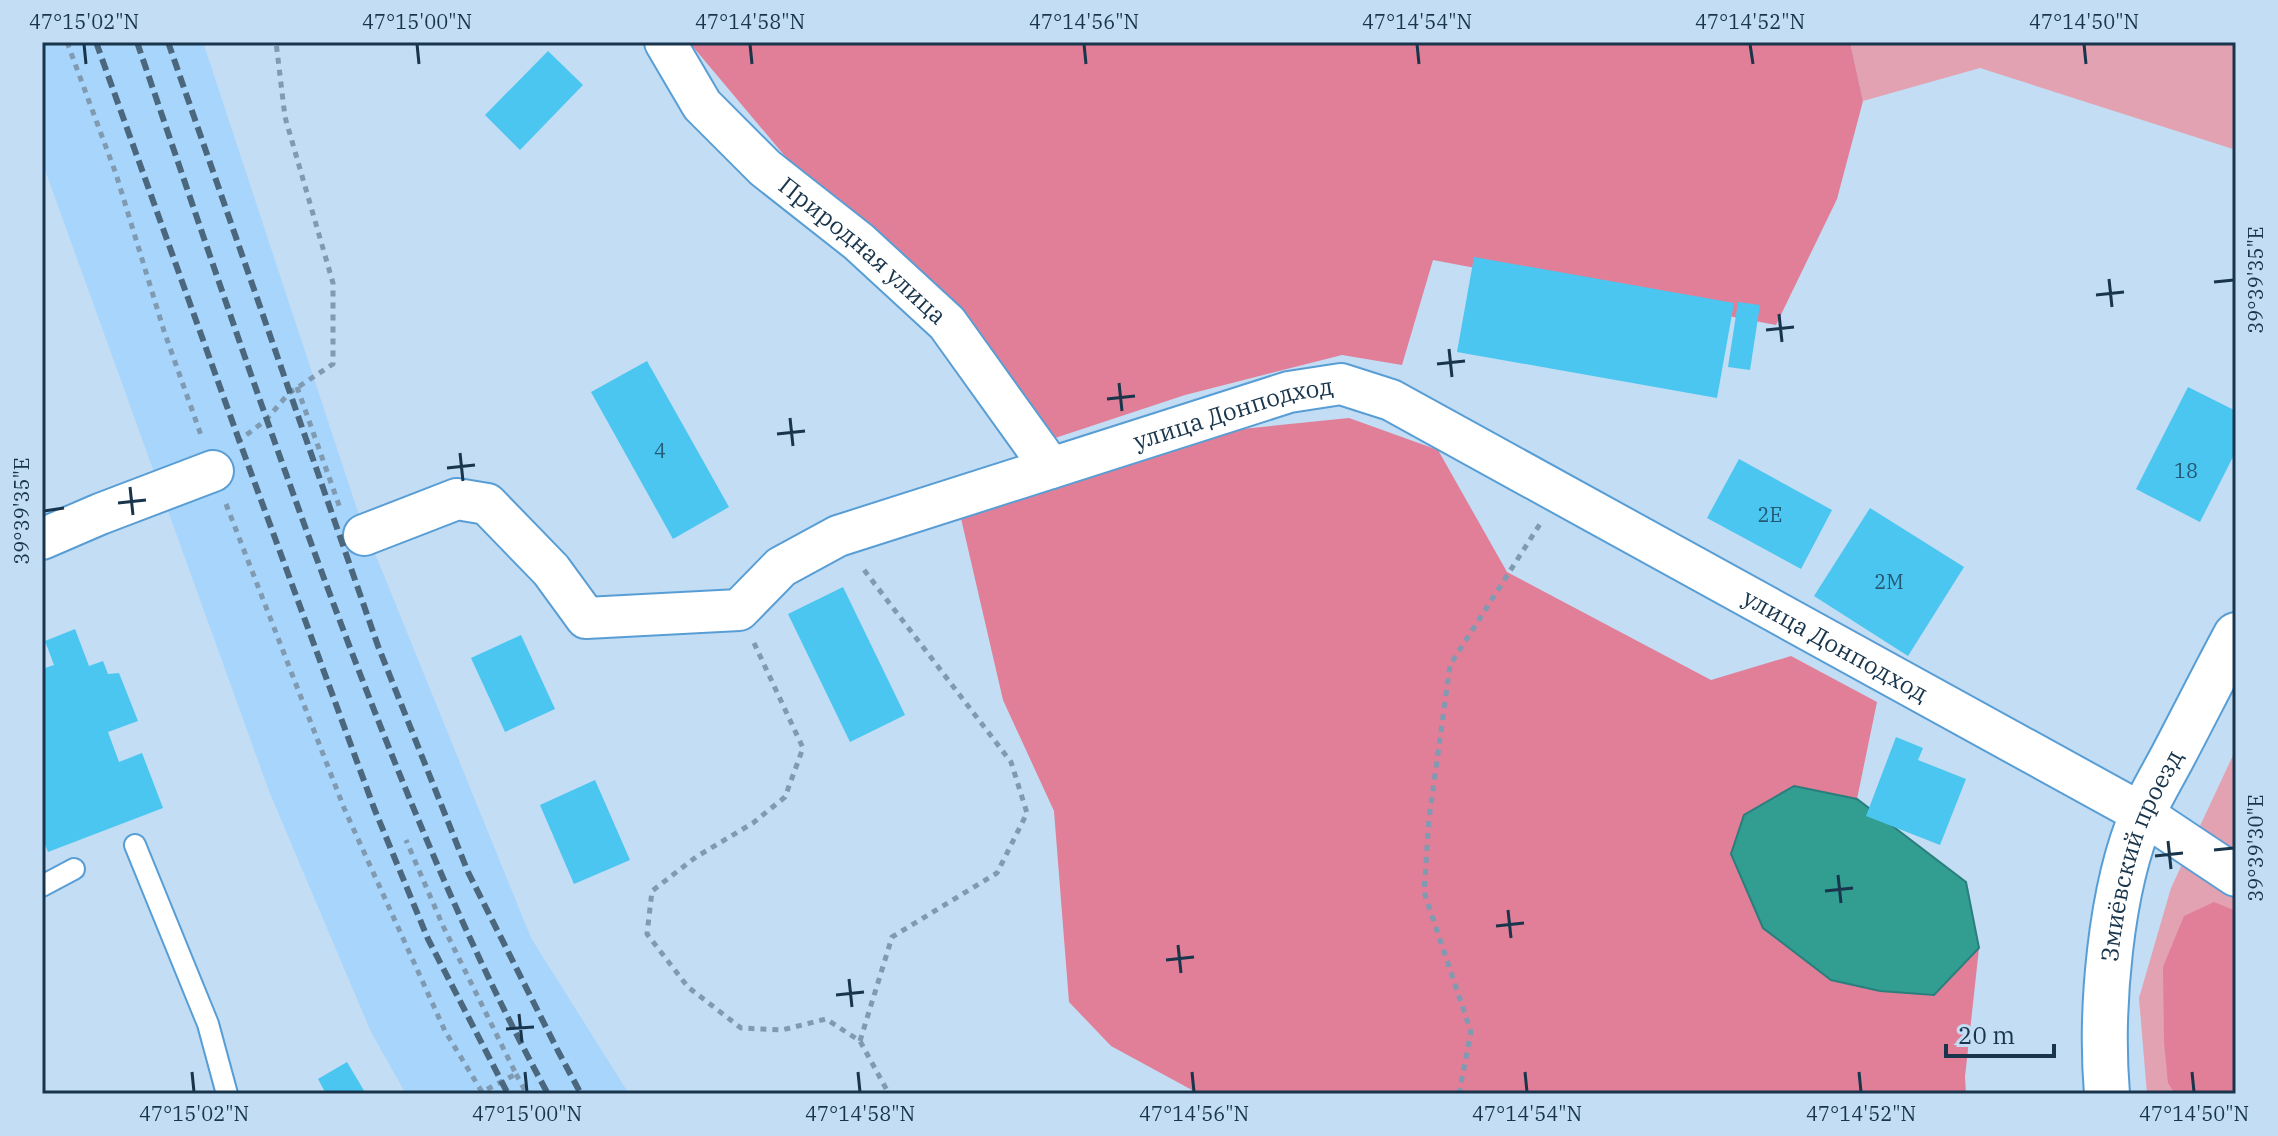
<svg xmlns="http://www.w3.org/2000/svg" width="2278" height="1136" viewBox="0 0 2278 1136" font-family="'IBM Plex Serif',serif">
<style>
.built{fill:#a8d5fb}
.green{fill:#e3a2b1}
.forest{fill:#e07f97}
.water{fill:#329e92;stroke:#2a7e7d;stroke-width:2}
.building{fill:#4bc6f0}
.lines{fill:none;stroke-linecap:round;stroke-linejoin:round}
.lane-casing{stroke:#589ed5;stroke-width:24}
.street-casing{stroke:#589ed5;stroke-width:44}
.primary-casing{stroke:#589ed5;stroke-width:48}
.path{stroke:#7f9ab1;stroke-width:5;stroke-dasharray:6 6;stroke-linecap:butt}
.lane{stroke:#fff;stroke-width:20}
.street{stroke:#fff;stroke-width:40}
.primary{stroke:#fff;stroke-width:44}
.rail{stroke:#4a677e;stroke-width:6;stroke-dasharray:12 6;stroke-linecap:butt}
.ticks{fill:none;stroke:#18354c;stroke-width:3}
.labels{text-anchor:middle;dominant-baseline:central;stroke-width:7;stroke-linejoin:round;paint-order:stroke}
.number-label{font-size:20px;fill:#255975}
.street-label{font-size:24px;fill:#18354c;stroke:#c2ddf4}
.neatline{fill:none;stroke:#18354c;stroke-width:3}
.ticks-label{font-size:20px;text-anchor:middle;fill:#18354c}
</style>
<rect width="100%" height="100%" fill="#c2ddf4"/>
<polygon class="built" points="42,42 203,42 357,509 531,938 629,1094 406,1094 371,1032 269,791 44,167 42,167"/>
<g class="green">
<polygon points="1850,42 2236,42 2236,150 1980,68 1863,101"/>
<polygon points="2236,749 2236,1094 2147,1094 2139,998 2171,888"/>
</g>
<g class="forest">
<polygon points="689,42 1850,42 1863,101 1837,199 1776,325 1433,260 1402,365 1342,355 1185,395 1052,439 953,312 784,155"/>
<polygon points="1349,418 1438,450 1507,572 1711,680 1791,656 1877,702 1857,799 1794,786 1934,995 1979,948 1965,1077 1966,1094 1195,1094 1192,1090 1111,1046 1069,1002 1054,811 1003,700 960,514 1222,431"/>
<polygon points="2214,902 2236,911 2236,1094 2175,1094 2168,1083 2164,1042 2163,967 2184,916"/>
</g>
<polygon class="water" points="1794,786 1857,799 1966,882 1979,948 1934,995 1880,991 1831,980 1763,928 1731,854 1744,815"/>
<g class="building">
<polygon points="548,51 583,85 520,150 485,115"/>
<polygon points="1474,257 1734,303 1717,398 1457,352"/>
<polygon points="1738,302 1760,305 1750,370 1728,367"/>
<polygon points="647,361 729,507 673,539 591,392"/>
<polygon points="2188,387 2236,411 2236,451 2200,522 2136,489"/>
<polygon points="1739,459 1832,510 1801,569 1707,518"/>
<polygon points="1870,508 1964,567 1908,656 1814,596"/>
<polygon points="843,587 905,715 850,742 788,614"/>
<polygon points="75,629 89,666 103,661 108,674 119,673 138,721 108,732 119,762 142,753 163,808 48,852 42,837 42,669 54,665 45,641"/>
<polygon points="521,635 555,709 505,732 471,658"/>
<polygon points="1896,737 1923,748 1918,760 1966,779 1940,845 1866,816"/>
<polygon points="595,780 630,860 574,884 540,805"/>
<polygon points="347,1062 366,1094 321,1094 325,1092 318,1079"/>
</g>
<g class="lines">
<defs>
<g id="lane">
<polyline points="135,845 208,1024 227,1094"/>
<polyline points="42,886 74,869"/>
</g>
<g id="street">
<path id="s1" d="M665,42L702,105L765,168L859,242L947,323L1051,468"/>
<path id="s2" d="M364,535L457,499L487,504L551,570L586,618L739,610L781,567L838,536L1289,392L1341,384L1391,400L2143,814L2236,876"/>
<polyline points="42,539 100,514 213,471"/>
</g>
<g id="primary">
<path id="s3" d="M2107,1094C2100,1011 2110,889 2143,813C2152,793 2164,773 2174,754C2195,714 2215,674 2236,635"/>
</g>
</defs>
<use href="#lane" class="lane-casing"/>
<use href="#street" class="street-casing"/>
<use href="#primary" class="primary-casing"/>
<g class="path">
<polyline points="67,42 116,174 164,331 201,435"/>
<polyline points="297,387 340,508"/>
<polyline points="237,442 266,420 289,393 333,364 333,283 285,117 276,42"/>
<polyline points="226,504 344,808 445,1031 482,1092 516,1074 443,926 406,840"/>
<polyline points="754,643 803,748 785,797 753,823 696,857 652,891 647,934 688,987 741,1028 782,1030 826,1019 860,1041 889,1094"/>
<polyline points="860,1041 892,937 997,873 1027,813 1011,762 861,566"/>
<polyline points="516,1074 527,1094"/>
<polyline points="1459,1094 1471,1032 1424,892 1429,819 1450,665 1540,524"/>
</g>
<use href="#lane" class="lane"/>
<use href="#street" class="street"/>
<use href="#primary" class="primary"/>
<g class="rail">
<polyline points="96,42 239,440 374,808 428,939 508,1094"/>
<path d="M137,42C212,261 285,481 369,697C422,833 478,966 548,1094"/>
<polyline points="168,42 378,646 468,872 558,1051 581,1094"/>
</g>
</g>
<path class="ticks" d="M84,44L86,64M417,44L419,64M750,44L752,64M1084,44L1086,64M1417,44L1419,64M1750,44L1753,64M2084,44L2086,64M2109,279L2112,307M2214,282L2234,280M2096,295L2124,292M1779,314L1782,342M1766,330L1794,327M1449,349L1452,377M1437,364L1465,361M1119,383L1122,411M1107,399L1135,396M790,418L793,446M777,434L805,431M460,453L463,481M447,468L475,465M130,487L133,515M118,503L146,500M44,511L64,508M2168,841L2171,869M2214,850L2234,848M2155,856L2183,853M1838,875L1841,903M1825,891L1853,888M1508,910L1511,938M1496,926L1524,923M1178,945L1181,973M1166,960L1194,957M849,979L852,1007M836,995L864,992M519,1014L522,1042M506,1029L534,1027M192,1072L194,1092M525,1072L527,1092M858,1072L860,1092M1192,1072L1194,1092M1525,1072L1527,1092M1859,1072L1861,1092M2192,1072L2194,1092"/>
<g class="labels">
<g class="number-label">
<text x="660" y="450">4</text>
<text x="2186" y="470">18</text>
<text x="1770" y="514">2Е</text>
<text x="1889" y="581">2М</text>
</g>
<g class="street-label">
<text stroke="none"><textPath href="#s1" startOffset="290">Природная улица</textPath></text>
<text stroke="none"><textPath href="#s2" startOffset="974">улица Донподход</textPath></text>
<text stroke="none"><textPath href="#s2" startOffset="1646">улица Донподход</textPath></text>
<text stroke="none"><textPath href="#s3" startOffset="244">Змиёвский проезд</textPath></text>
</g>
</g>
<rect width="2278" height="1136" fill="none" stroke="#c2ddf4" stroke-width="88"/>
<path d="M1946 1044v12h108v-12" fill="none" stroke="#18354c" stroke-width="4"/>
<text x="1958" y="1044" font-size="24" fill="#18354c" stroke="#c2ddf4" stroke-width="6" paint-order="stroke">20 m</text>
<rect x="44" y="44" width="2190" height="1048" class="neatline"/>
<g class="ticks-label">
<text x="84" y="29">47°15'02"N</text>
<text x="417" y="29">47°15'00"N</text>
<text x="750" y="29">47°14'58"N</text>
<text x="1084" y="29">47°14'56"N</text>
<text x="1417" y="29">47°14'54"N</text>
<text x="1750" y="29">47°14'52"N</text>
<text x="2084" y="29">47°14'50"N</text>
<text transform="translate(2256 280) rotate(-90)" y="7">39°39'35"E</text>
<text transform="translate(22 511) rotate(-90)" y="7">39°39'35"E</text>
<text transform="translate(2256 848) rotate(-90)" y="7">39°39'30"E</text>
<text x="194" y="1121">47°15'02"N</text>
<text x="527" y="1121">47°15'00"N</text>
<text x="860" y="1121">47°14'58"N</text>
<text x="1194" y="1121">47°14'56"N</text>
<text x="1527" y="1121">47°14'54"N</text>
<text x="1861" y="1121">47°14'52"N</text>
<text x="2194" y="1121">47°14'50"N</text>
</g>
</svg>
